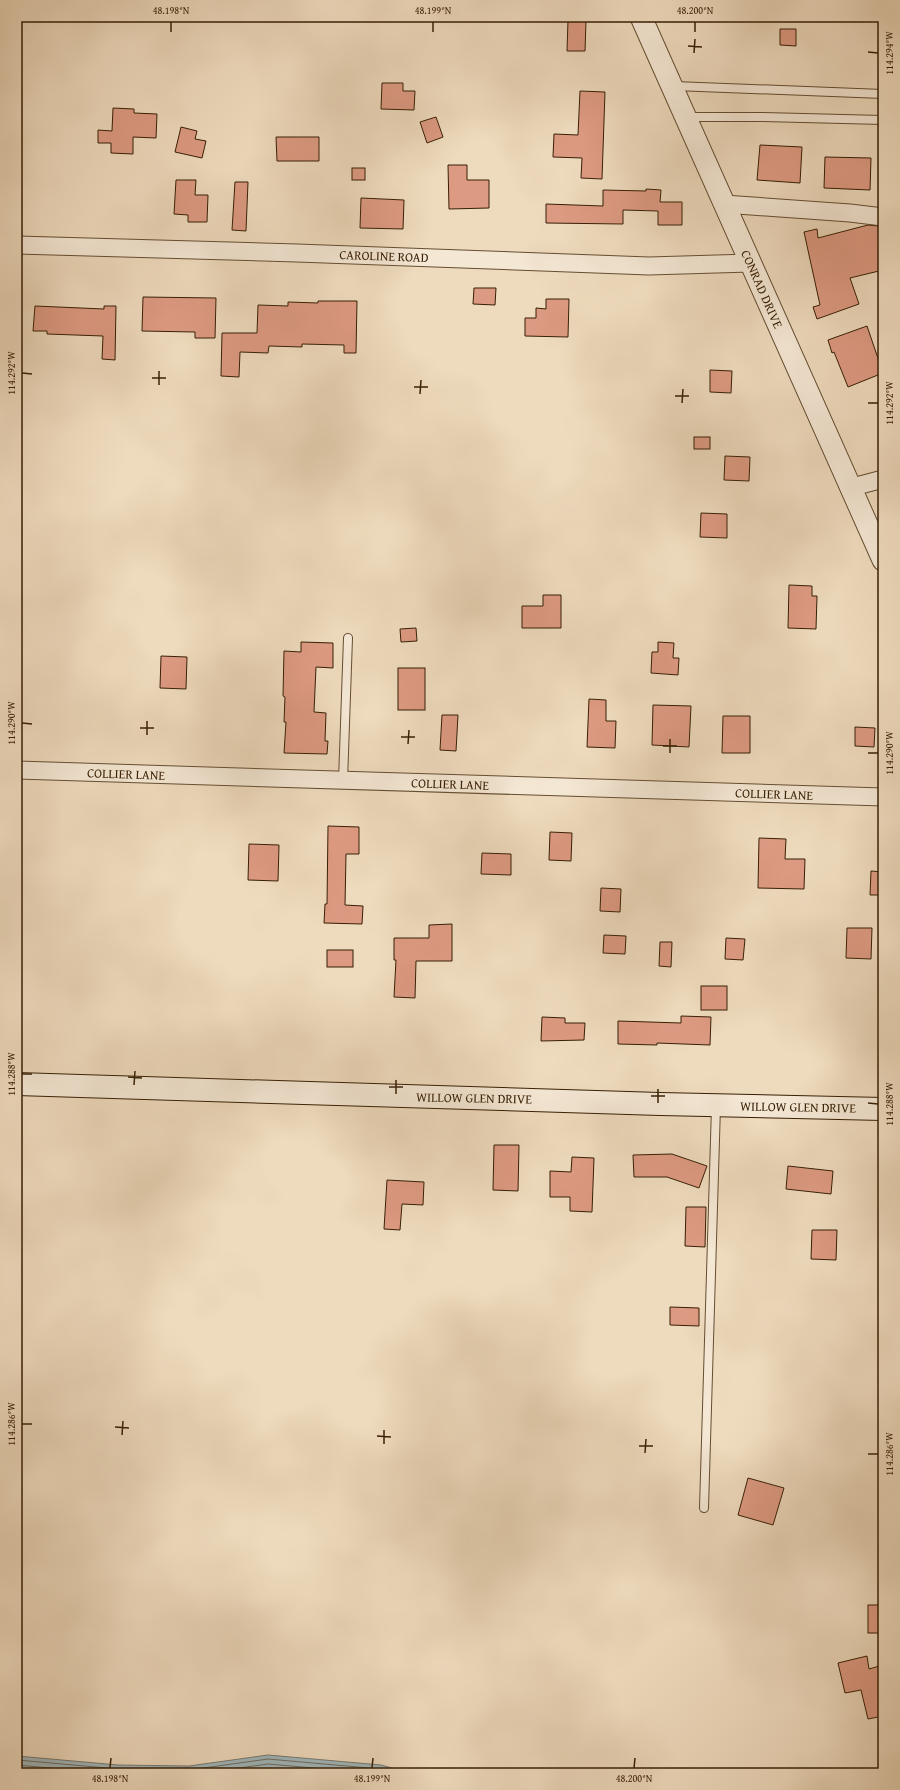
<svg xmlns="http://www.w3.org/2000/svg" width="900" height="1790" viewBox="0 0 900 1790" font-family="'Gentium Book Plus',serif">
<style>
.water{fill:#a0b7bd;stroke:#767a73}
.lines{fill:none;stroke-linecap:round;stroke-linejoin:round}
.shore{stroke:#6c6b60;stroke-width:1}
.building{fill:#dd9a82;stroke:#371f04}
.service-casing{stroke:#654e32;stroke-width:10}
.minor-casing{stroke:#654e32;stroke-width:19}
.tertiary-casing{stroke:#654e32;stroke-width:23}
.secondary-casing{stroke:#371f04;stroke-width:24}
.service{stroke:#f4e7d4;stroke-width:8}
.minor{stroke:#f4e7d4;stroke-width:17}
.tertiary{stroke:#f4e7d4;stroke-width:21}
.secondary{stroke:#f4e7d4;stroke-width:22}
.ticks{fill:none;stroke:#371f04;stroke-width:1.5}
.labels{text-anchor:middle;dominant-baseline:central;stroke-width:4;stroke-linejoin:round;paint-order:stroke}
.street-label{font-size:13px;fill:#371f04;stroke:#f4e7d4}
.neatline{fill:none;stroke:#371f04;stroke-width:1.5}
.ticks-label{font-size:10px;text-anchor:middle;fill:#371f04}
</style>
<rect width="100%" height="100%" fill="#eedabd"/>
<filter id="stains"><feTurbulence type="fractalNoise" baseFrequency=".005" numOctaves="4"/><feColorMatrix values="0 0 0 0 .2 0 0 0 0 .09 0 0 0 0 .02 0 0 0 .5 -.17"/></filter>
<radialGradient id="worn" r=".72"><stop offset=".6" stop-color="#630" stop-opacity="0"/><stop offset="1" stop-color="#630" stop-opacity=".3"/></radialGradient>
<polygon class="water" points="268,1755 381,1765 410,1773 17,1773 17,1756 118,1765 189,1766"/>
<g class="lines">
<g class="shore">
<polyline points="17,1760 118,1769 189,1770 268,1759 380,1769 395,1773"/>
<polyline points="17,1765 103,1773"/>
<polyline points="202,1773 268,1764 370,1773"/>
<polyline points="245,1773 268,1770 304,1773"/>
</g>
</g>
<g class="building">
<polygon points="568,20 586,21 585,51 567,51"/>
<polygon points="780,29 796,29 796,46 780,45"/>
<polygon points="382,83 403,83 403,91 415,91 414,110 381,109"/>
<polygon points="580,91 605,92 602,179 581,178 582,158 553,157 554,134 578,135"/>
<polygon points="113,108 134,109 134,113 157,114 156,138 133,137 133,154 111,153 111,143 98,143 98,130 112,131"/>
<polygon points="436,117 443,137 427,143 420,122"/>
<polygon points="181,127 197,131 195,139 206,141 202,158 175,152"/>
<polygon points="276,137 319,137 319,161 277,161"/>
<polygon points="760,145 802,147 800,183 757,180"/>
<polygon points="825,157 871,158 870,190 824,188"/>
<polygon points="448,165 467,165 467,180 489,180 489,208 449,209"/>
<rect x="352" y="168" width="13" height="12"/>
<polygon points="176,180 196,180 195,195 208,195 207,222 188,222 188,215 174,214"/>
<polygon points="235,182 248,182 246,231 232,230"/>
<polygon points="646,189 661,190 660,202 682,202 682,225 658,225 658,211 623,210 623,224 546,223 546,204 603,206 603,190 646,191"/>
<polygon points="361,198 404,200 403,229 360,228"/>
<polygon points="868,225 878,226 883,250 883,270 850,278 859,304 817,319 813,307 820,305 804,232 817,229 818,238"/>
<polygon points="474,288 496,288 495,305 473,304"/>
<polygon points="143,297 216,298 215,338 195,338 195,332 142,331"/>
<polygon points="546,299 569,299 568,337 525,336 525,318 536,318 536,308 546,309"/>
<polygon points="318,301 357,301 356,353 344,353 344,345 302,344 302,347 269,346 268,353 240,352 239,377 221,376 222,333 257,333 258,305 288,306 288,302 318,303"/>
<polygon points="35,306 104,309 104,306 116,306 115,360 102,359 103,336 47,334 47,331 33,331"/>
<polygon points="867,326 883,373 848,387 834,352 832,353 828,340"/>
<polygon points="710,370 732,371 731,393 710,392"/>
<rect x="694" y="437" width="16" height="12"/>
<polygon points="725,456 750,457 749,481 724,480"/>
<polygon points="701,513 727,514 727,538 700,537"/>
<polygon points="789,585 812,586 812,596 817,596 816,629 788,628"/>
<polygon points="543,595 561,595 561,628 522,628 522,606 543,606"/>
<polygon points="416,628 417,641 401,642 400,629"/>
<polygon points="301,642 333,643 333,668 316,667 314,712 326,713 325,741 328,741 327,754 284,753 286,722 284,722 285,697 283,696 284,651 301,652"/>
<polygon points="658,642 674,643 673,658 679,658 678,675 651,673 652,652 658,652"/>
<polygon points="161,656 187,657 186,689 160,688"/>
<rect x="398" y="668" width="27" height="42"/>
<polygon points="589,699 606,700 606,721 616,721 615,748 587,747"/>
<polygon points="653,705 691,706 689,747 652,745"/>
<polygon points="442,715 458,715 456,751 440,750"/>
<polygon points="723,716 750,716 750,753 722,753"/>
<polygon points="855,727 875,728 874,747 855,746"/>
<polygon points="328,826 359,827 359,854 346,854 345,905 363,906 362,924 324,923 325,904 327,904"/>
<polygon points="550,832 572,833 571,861 549,860"/>
<polygon points="759,838 786,839 785,859 805,859 804,889 758,888"/>
<polygon points="249,844 279,845 278,881 248,880"/>
<polygon points="482,853 511,854 511,875 481,874"/>
<polygon points="871,871 883,872 883,895 870,895"/>
<polygon points="601,888 621,889 620,912 600,911"/>
<polygon points="452,924 452,961 416,961 415,998 394,997 396,960 394,960 394,938 429,938 429,925"/>
<polygon points="847,928 872,928 871,959 846,958"/>
<polygon points="604,935 626,936 625,954 603,953"/>
<polygon points="726,938 745,939 743,960 725,959"/>
<polygon points="660,942 672,942 671,967 659,966"/>
<rect x="327" y="950" width="26" height="17"/>
<rect x="701" y="986" width="26" height="24"/>
<polygon points="681,1016 711,1017 710,1045 657,1043 657,1045 618,1044 618,1021 681,1023"/>
<polygon points="542,1017 565,1018 565,1023 585,1023 584,1040 541,1041"/>
<polygon points="494,1145 519,1145 518,1191 493,1190"/>
<polygon points="672,1154 707,1166 699,1188 667,1177 634,1177 633,1155"/>
<polygon points="572,1157 594,1158 592,1212 570,1211 570,1197 550,1197 550,1171 571,1172"/>
<polygon points="788,1166 833,1171 831,1194 786,1189"/>
<polygon points="387,1180 424,1182 423,1205 402,1204 400,1230 384,1229"/>
<polygon points="686,1207 706,1207 705,1247 685,1246"/>
<polygon points="812,1230 837,1230 836,1260 811,1259"/>
<polygon points="670,1307 699,1308 699,1326 670,1325"/>
<polygon points="748,1478 784,1488 773,1525 738,1515"/>
<rect x="868" y="1605" width="15" height="28"/>
<polygon points="867,1656 869,1669 883,1665 883,1716 868,1719 861,1690 845,1693 838,1663"/>
</g>
<g class="lines">
<defs>
<g id="service">
<polyline points="674,86 883,94"/>
<polyline points="686,117 763,117 883,120"/>
<polyline points="343,781 348,638"/>
<polyline points="704,1508 716,1106"/>
</g>
<g id="minor">
<polyline points="724,204 850,213 883,217"/>
<polyline points="17,245 297,253 649,266 750,263"/>
<polyline points="849,488 883,479"/>
<polyline points="17,770 883,797"/>
</g>
<polyline id="tertiary" points="641,17 883,560"/>
<polyline id="secondary" points="17,1084 660,1104 883,1109"/>
</defs>
<use href="#service" class="service-casing"/>
<use href="#minor" class="minor-casing"/>
<use href="#tertiary" class="tertiary-casing"/>
<use href="#secondary" class="secondary-casing"/>
<use href="#service" class="service"/>
<use href="#minor" class="minor"/>
<use href="#tertiary" class="tertiary"/>
<use href="#secondary" class="secondary"/>
</g>
<path class="ticks" d="M171,32V22M433,32V22M695,32V22M688,46L702,47M868,52L878,53M694,53L695,39M22,373L32,374M152,378H166M159,385V371M414,387H428M420,394L421,380M675,396H689M682,403L683,389M868,403H878M22,723L32,724M140,728H154M147,735V721M401,737H415M408,744L409,730M663,746H677M670,753V739M868,753H878M22,1074H32M128,1077L142,1078M134,1085L135,1071M389,1087H403M396,1094V1080M651,1096H665M658,1103V1089M868,1103L878,1104M22,1424H32M115,1427L129,1428M122,1435L123,1421M377,1436L391,1437M384,1444V1430M639,1446H653M645,1453L646,1439M868,1454H878M110,1768L111,1758M372,1768L373,1758M634,1768L635,1758"/>
<g class="labels">
<g class="street-label">
<text transform="translate(384 256) rotate(2)">CAROLINE ROAD</text>
<text transform="translate(762 289) rotate(66)">CONRAD DRIVE</text>
<text transform="translate(126 774) rotate(2)">COLLIER LANE</text>
<text transform="translate(450 784) rotate(2)">COLLIER LANE</text>
<text transform="translate(774 794) rotate(2)">COLLIER LANE</text>
<text transform="translate(474 1098) rotate(1)">WILLOW GLEN DRIVE</text>
<text transform="translate(798 1107) rotate(1)">WILLOW GLEN DRIVE</text>
</g>
</g>
<rect width="900" height="1790" fill="none" stroke="#eedabd" stroke-width="44"/>
<rect x="22" y="22" width="856" height="1746" class="neatline"/>
<g class="ticks-label">
<text x="171" y="14">48.198°N</text>
<text x="433" y="14">48.199°N</text>
<text x="695" y="14">48.200°N</text>
<text transform="translate(889 53) rotate(-90)" y="4">114.294°W</text>
<text transform="translate(11 373) rotate(-90)" y="4">114.292°W</text>
<text transform="translate(889 403) rotate(-90)" y="4">114.292°W</text>
<text transform="translate(11 723) rotate(-90)" y="4">114.290°W</text>
<text transform="translate(889 753) rotate(-90)" y="4">114.290°W</text>
<text transform="translate(11 1074) rotate(-90)" y="4">114.288°W</text>
<text transform="translate(889 1104) rotate(-90)" y="4">114.288°W</text>
<text transform="translate(11 1424) rotate(-90)" y="4">114.286°W</text>
<text transform="translate(889 1454) rotate(-90)" y="4">114.286°W</text>
<text x="110" y="1782">48.198°N</text>
<text x="372" y="1782">48.199°N</text>
<text x="634" y="1782">48.200°N</text>
</g>
<rect width="100%" height="100%" filter="url(#stains)"/>
<rect width="100%" height="100%" fill="url(#worn)"/>
</svg>
